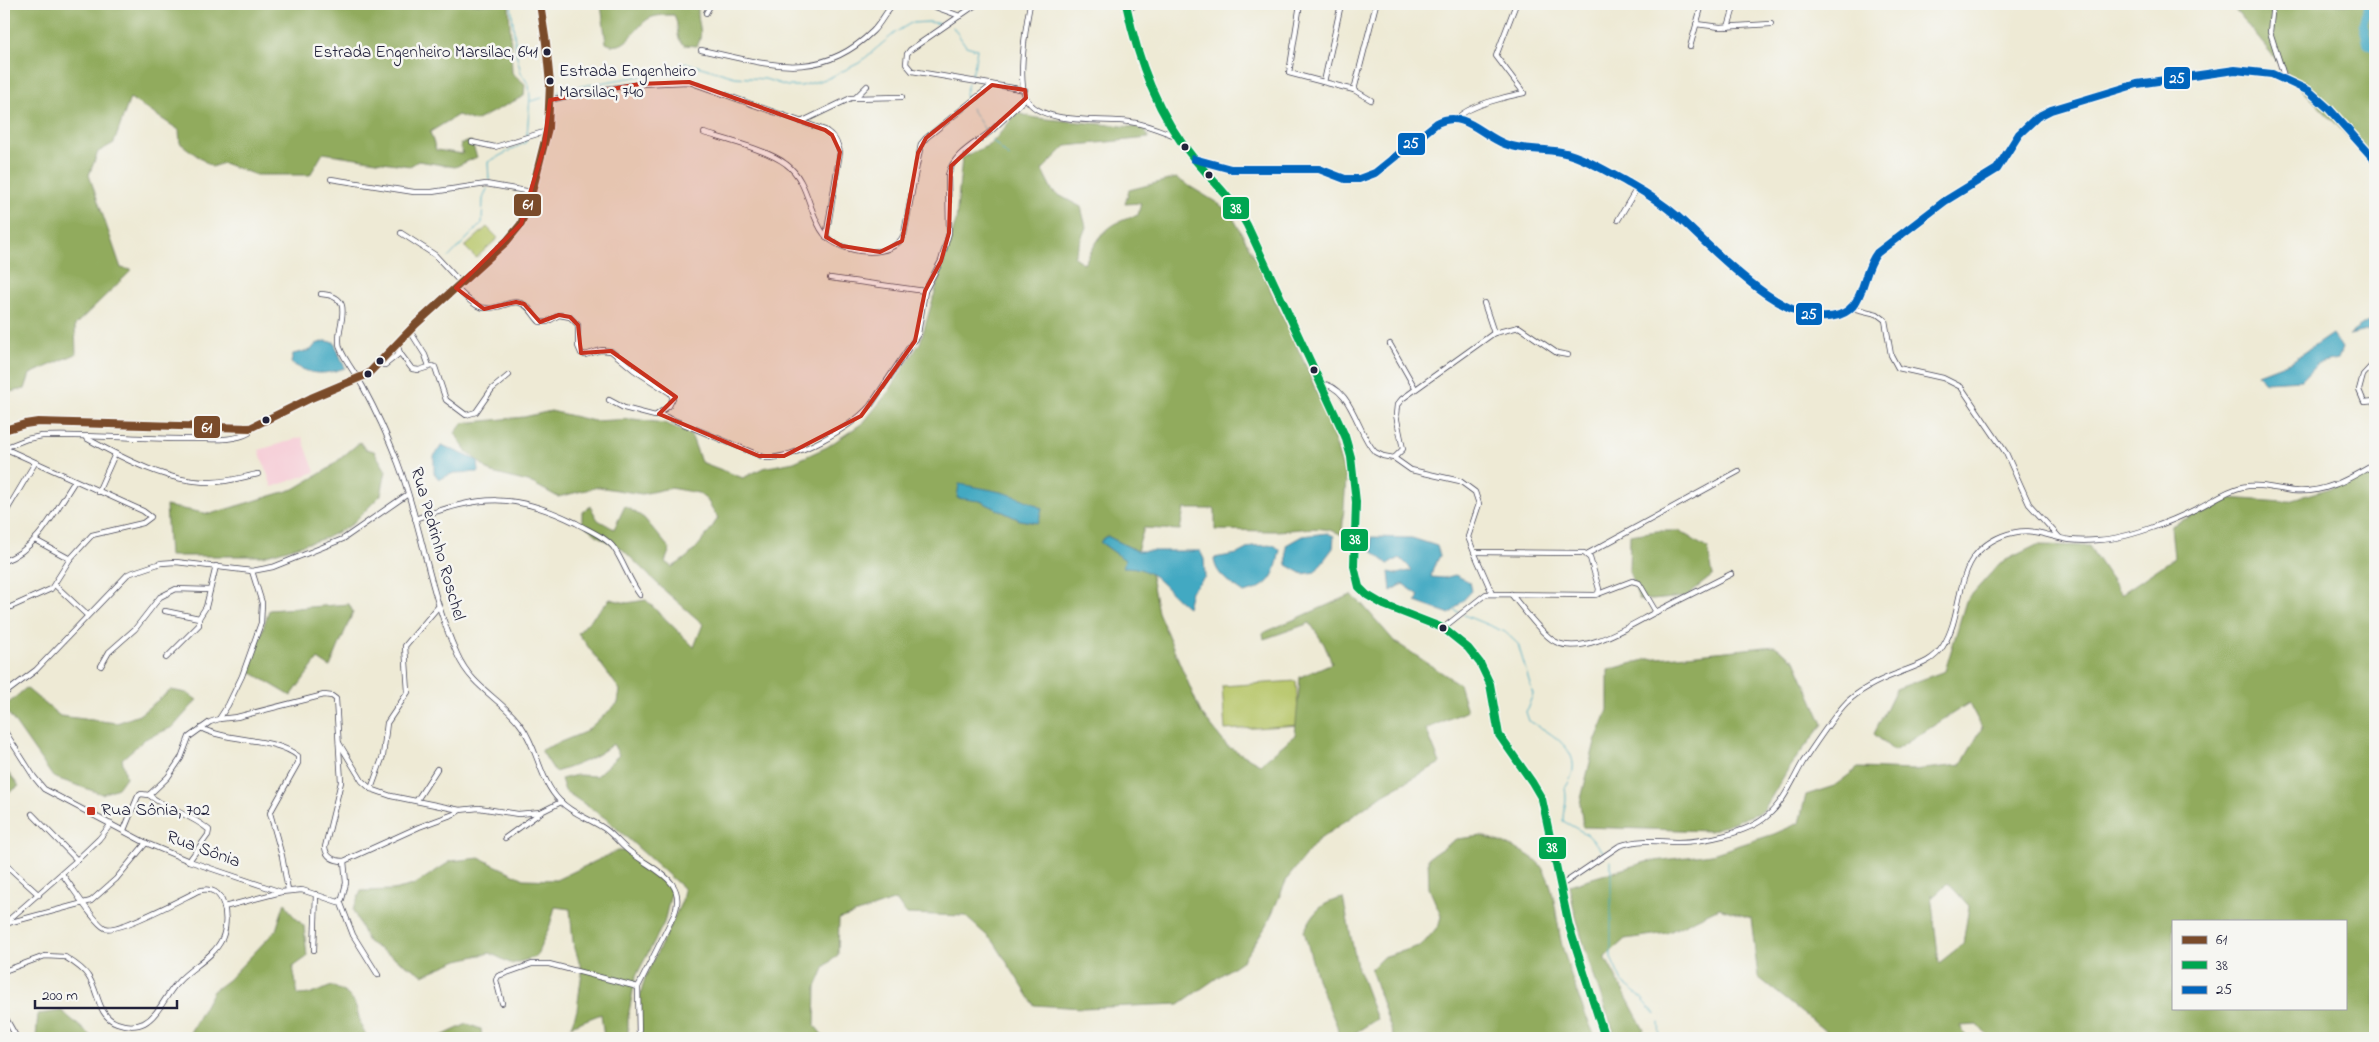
<svg xmlns="http://www.w3.org/2000/svg" width="2379" height="1042" viewBox="0 0 2379 1042" font-family="'Indie Flower',sans-serif">
<style>
.built{fill:#f6cfd8}
.green{fill:#b7c669;stroke:#6c7452}
.forest{fill:#91ab5d;stroke:#5a664c;fill-rule:evenodd}
.water{fill:#42a9c2;stroke:#32667e}
.lines{fill:none;stroke-linecap:round;stroke-linejoin:round}
.stream{stroke:#42a9c2;stroke-width:1}
.river{stroke:#42a9c2;stroke-width:9}
.minor-casing{stroke:#414052;stroke-width:6}
.secondary-casing{stroke:#414052;stroke-width:8}
.primary-casing{stroke:#414052;stroke-width:9}
.minor{stroke:#fff;stroke-width:4.5}
.secondary{stroke:#fff;stroke-width:5.5}
.primary{stroke:#fff;stroke-width:7}
.bus-1-casing{stroke:#f6f6f2;stroke-width:11}
.bus-2-casing{stroke:#f6f6f2;stroke-width:11}
.bus-3-casing{stroke:#f6f6f2;stroke-width:11}
.bus-1{stroke:#7a4b2a;stroke-width:8}
.bus-2{stroke:#00a651;stroke-width:8}
.bus-3{stroke:#0065bd;stroke-width:8}
.marked{fill:#c8321e;fill-opacity:0.2;stroke:#c8321e;stroke-width:4;stroke-linejoin:round}
.bus-dot{fill:#22223b;stroke:#f6f6f2;stroke-width:2}
.poi-dot{fill:#c8321e;stroke:#f6f6f2;stroke-width:2}
.labels{text-anchor:middle;dominant-baseline:central;stroke-width:5;stroke-linejoin:round;paint-order:stroke}
.bus-label{font-size:17px;fill:#22223b;stroke:#f6f6f2;text-anchor:end}
.street-label{font-size:18px;fill:#22223b;stroke:#f6f6f2}
.poi-label{font-size:18px;fill:#22223b;stroke:#f6f6f2;text-anchor:start}
.line-badge{stroke:#f6f6f2;stroke-width:2}
.badge-label{font-size:14px;text-anchor:middle;font-weight:bold;fill:#fff}
</style>
<rect width="100%" height="100%" fill="#f6f6f2"/>
<filter id="ink" filterUnits="userSpaceOnUse"><feTurbulence type="fractalNoise" baseFrequency=".02" numOctaves="2"/><feDisplacementMap in="SourceGraphic" scale="10" xChannelSelector="R" yChannelSelector="G"/><feConvolveMatrix kernelMatrix="1 2 1 2 8 2 1 2 1" color-interpolation-filters="sRGB"/></filter>
<filter id="wash" filterUnits="userSpaceOnUse"><feTurbulence type="fractalNoise" baseFrequency=".0096" numOctaves="4" result="noise"/><feDisplacementMap in="SourceGraphic" scale="20" xChannelSelector="R" yChannelSelector="G"/><feGaussianBlur stdDeviation="1.12" result="paint"/><feColorMatrix in="noise" values="0 0 0 0 0 0 0 0 0 0 0 0 0 0 0 0 0 1.4 0 .05"/><feComposite in="paint" operator="in"/></filter>
<g filter="url(#wash)">
<rect width="100%" height="100%" fill="#eeead5"/>
<polygon class="built" points="302,437 315,472 272,487 259,450"/>
<g class="green">
<polygon points="487,227 498,238 476,258 465,247"/>
<polygon points="1296,681 1299,725 1225,730 1222,686"/>
</g>
<g class="forest">
<polygon points="4,4 531,4 509,6 512,73 525,84 524,96 475,121 458,115 430,132 436,150 463,154 460,144 471,141 477,157 455,167 418,161 410,166 323,153 310,175 256,175 223,163 212,167 180,143 179,130 130,98 114,143 98,152 89,175 121,268 132,270 75,325 76,354 30,374 25,389 4,393"/>
<path d="M601,4H702L698,9C697,23 705,33 697,46L684,45C674,37 680,25 674,15C666,15 657,15 650,18C635,25 627,54 606,43Z"/>
<polygon points="2230,4 2375,4 2375,164 2294,81"/>
<path d="M1017,113L1036,118L1143,128L1149,138L1066,146L1042,170L1053,192L1081,207L1086,227L1074,257L1084,264C1101,234 1104,225 1138,215L1141,203L1125,204L1129,190L1176,178L1219,204L1231,214L1257,261L1310,375L1333,435L1346,479L1342,535C1321,523 1296,531 1273,531C1254,531 1234,530 1215,530V509H1184L1180,530L1144,528L1137,551L1107,536L1100,542L1126,560L1123,567L1136,566L1150,571L1158,612L1201,713L1227,746L1260,764L1295,735L1300,677L1332,663L1324,644L1310,623L1264,639L1263,633L1351,595L1361,603L1394,641L1459,684L1467,711L1426,729L1440,763L1384,794L1317,841L1287,879L1267,925L1243,960L1179,1004L1082,1008L1034,1005L994,942L965,916L906,914L896,900L839,919L838,955L825,966L816,987L815,1026L825,1038H640L639,1000L645,978L682,901L684,889L605,818L565,791L561,779L577,775L596,776L619,755L613,744C595,758 576,766 555,772L541,750L585,732L618,703L620,690L578,633L610,599L627,603L646,600L694,647L703,624L665,591L622,549L599,537L582,523V512L590,506L598,520L614,529L625,506L644,518L670,549L665,562L672,567C693,556 705,538 718,518L707,500L698,493L670,488L642,494L598,487L558,497L532,483L492,473L466,451L455,433L463,423L524,417L551,411L594,421L633,419L664,423L686,432L692,437L701,462L743,478L763,468L794,462L827,447L864,422L889,391L920,343L956,221L962,158L991,144ZM980,501L1042,510L1037,523L1020,520Z"/>
<polygon points="360,442 365,449 374,451 386,471 381,495 351,525 326,538 263,556 169,556 166,506 210,514 294,489 328,469"/>
<path d="M2375,475V1038H1989L1978,1025L1960,1026L1967,1038H1834L1758,977L1751,918L1719,908L1667,933L1625,939L1605,957L1644,1030L1635,1038H1616C1598,988 1579,938 1569,885L1646,862L1712,854L1774,834L1799,823L1806,795L1834,786L1858,768L1914,770L1961,765L1982,728L1969,703L1894,751L1874,734L1896,689L1945,671L1966,601L2000,563L2037,545L2089,546L2121,594L2174,558L2171,526L2228,498L2283,502ZM1948,883L1969,906L1963,944L1939,963L1931,894L1933,897ZM2173,921H2345V1008H2173Z"/>
<polygon points="1657,531 1680,531 1708,549 1713,575 1685,597 1652,600 1639,599 1629,571 1630,535"/>
<polygon points="349,604 353,612 330,667 318,659 291,696 249,671 269,610"/>
<polygon points="1775,646 1795,660 1823,724 1790,766 1763,811 1710,831 1583,827 1580,803 1595,742 1608,710 1608,670 1648,659"/>
<polygon points="26,688 60,716 117,723 139,715 171,690 187,693 197,700 173,727 145,739 122,759 126,777 118,788 102,794 53,777 4,707"/>
<polygon points="4,768 19,786 4,796"/>
<path d="M1482,836C1498,841 1530,852 1540,865C1556,884 1556,925 1563,949C1572,979 1582,1010 1596,1038H1394L1371,969L1383,957L1422,945L1439,925L1441,916L1429,888L1428,858L1456,839Z"/>
<polygon points="617,851 626,851 672,889 664,923 636,976 628,1017 628,1038 604,1038 601,1014 571,1026 577,1010 582,971 573,942 570,909 555,907 550,925 536,957 512,964 490,953 458,960 423,975 368,942 353,910 361,891 393,890 414,885 451,861 480,858 524,879 556,880"/>
<path d="M1343,898L1357,966L1377,1019L1347,1038H1339L1337,1026L1317,979L1304,931C1315,911 1320,903 1343,898Z"/>
<path d="M285,902L291,913L304,926L307,957L293,967L298,995L311,994L332,986C338,989 345,992 349,996C361,1007 357,1028 369,1038H187L213,991L228,980L276,930Z"/>
<polygon points="62,1011 93,1038 36,1038 38,1014"/>
<polygon points="467,1024 481,1029 482,1038 437,1038"/>
</g>
<g class="water">
<polygon points="2375,317 2375,329 2348,335"/>
<polygon points="2332,334 2342,349 2338,359 2318,363 2302,380 2265,382 2258,374 2292,361"/>
<path d="M325,341L334,342L345,368C323,375 312,376 291,363L293,354L311,350L316,344Z"/>
<polygon points="442,445 478,461 479,472 454,473 439,479 434,473 434,456"/>
<path d="M959,484C986,489 1019,493 1042,509L1038,523L1020,520L980,501L957,498Z"/>
<polygon points="1327,533 1334,536 1333,548 1315,572 1303,574 1287,565 1286,545 1302,536"/>
<path d="M1107,536L1137,551H1200L1204,559L1205,577L1191,591L1187,607C1163,589 1156,566 1123,567L1125,560L1100,542Z"/>
<polygon points="1371,537 1412,538 1437,546 1440,556 1433,568 1431,577 1444,578 1455,575 1470,582 1472,591 1450,614 1416,602 1419,595 1403,584 1391,591 1389,572 1397,574 1412,570 1400,558 1388,564 1373,552"/>
<path d="M1274,545L1280,550C1275,576 1271,587 1244,593C1230,583 1215,575 1214,558L1237,554L1252,546Z"/>
</g>
<g class="lines">
<g class="stream">
<polyline points="511,4 516,52 521,73 529,85 530,98 527,135"/>
<polyline points="953,27 966,46 977,49 974,68 971,76"/>
<polyline points="556,93 565,89 652,74 687,63 735,77 765,79 787,86 801,86 829,78 859,63 896,32 911,23 929,22 943,24"/>
<polyline points="531,101 542,98"/>
<polyline points="967,102 965,93 968,84"/>
<polyline points="971,108 987,133"/>
<polyline points="992,140 1009,157"/>
<polyline points="489,180 488,162 526,142 526,139"/>
<polyline points="449,257 482,223 483,199 487,189"/>
<polyline points="1454,610 1460,613"/>
<path d="M1464,615L1505,632L1518,644L1533,694L1526,712L1529,721C1555,735 1589,755 1565,788C1568,805 1563,806 1563,821L1588,835L1604,853"/>
<polyline points="1611,861 1611,958 1622,982 1639,995 1655,1014"/>
<polyline points="1659,1023 1660,1038"/>
</g>
<polyline class="river" points="2368,4 2363,24 2368,44 2375,48"/>
</g>
</g>
<g filter="url(#ink)">
<g class="lines">
<defs>
<g id="minor">
<polyline points="927,4 960,16"/>
<polyline points="977,4 910,50 907,54 906,64 912,71 918,72 1025,90"/>
<path d="M1030,4C1026,25 1017,80 1026,98C1040,126 1104,118 1130,122C1147,124 1162,131 1178,137"/>
<polyline points="1300,4 1289,73 1354,90 1371,100"/>
<polyline points="2273,4 2270,32 2285,79"/>
<polyline points="1128,10 1136,4"/>
<polyline points="706,13 711,4"/>
<polyline points="1696,24 1720,27 1771,24"/>
<polyline points="1728,27 1735,4"/>
<polyline points="1690,47 1702,4"/>
<path d="M701,50C765,63 818,85 873,31C881,23 885,13 893,4"/>
<polyline points="1324,82 1341,4"/>
<polyline points="1354,90 1376,4"/>
<polyline points="856,97 867,86"/>
<path d="M550,100L585,92L640,84L689,82L825,130C834,136 838,142 840,152L826,237"/>
<path d="M1457,119C1466,106 1508,96 1524,93L1496,56L1516,4"/>
<polyline points="801,122 851,98 902,97"/>
<path d="M704,133C727,140 768,150 786,164C809,181 808,213 824,234C840,254 894,261 904,234L921,144L926,138L992,85"/>
<polyline points="472,142 495,147 547,131"/>
<path d="M1195,159L1231,169H1319L1345,179H1359L1375,173L1437,123C1464,109 1481,135 1505,144C1523,151 1542,148 1561,152C1582,156 1610,173 1630,184C1646,193 1662,203 1677,216C1712,247 1787,332 1839,315C1866,306 1861,273 1877,253L1945,201L1997,169L2019,134L2037,117L2051,110L2137,84L2235,70L2272,74L2309,91L2329,109L2375,160"/>
<polyline points="331,179 414,192 432,192 486,184 532,192"/>
<polyline points="1618,220 1637,188"/>
<polyline points="401,233 435,255 461,283"/>
<polyline points="830,278 925,291"/>
<path d="M456,288C474,305 479,313 504,305C509,303 515,301 520,303C530,305 533,316 540,322H547L559,315L570,317L578,325V346L581,353L585,355L601,350L611,351L634,370L670,393L673,398L669,406L655,416L624,408L609,400"/>
<path d="M321,294C360,297 333,328 340,348C345,361 356,374 363,387C376,411 388,437 398,463C422,526 429,593 457,654C473,690 502,698 522,727C538,750 540,781 560,801C572,814 591,819 605,829C615,836 622,847 633,854C655,871 688,881 674,915L638,987L639,1038"/>
<polyline points="1484,303 1494,333"/>
<polyline points="1852,308 1877,314 1885,320 1891,355 1898,368 1943,378 1961,387 2006,453 2029,504 2059,537"/>
<polyline points="410,331 425,355 429,366"/>
<polyline points="1390,344 1415,388"/>
<polyline points="400,353 412,369 419,370 432,366 435,367 446,400 466,415 476,412 492,389 509,375"/>
<polyline points="2375,362 2363,375 2359,390 2364,402 2375,401"/>
<polyline points="377,365 385,365 400,353 397,344"/>
<path d="M1320,383C1353,387 1356,432 1375,452L1383,456L1394,458L1403,449L1396,415L1397,405L1402,399L1494,333L1519,327L1557,353L1568,355"/>
<path d="M659,414L766,458C797,458 850,428 870,406L918,334L925,291L941,261L949,233L948,175C954,153 974,145 991,131C1003,120 1014,109 1026,98"/>
<path d="M86,438C124,459 169,483 212,482C228,482 243,477 258,474"/>
<polyline points="4,448 143,511 151,517 143,523 92,535 70,559 51,589 4,610"/>
<path d="M4,448L27,439L42,436C93,434 145,440 196,439C212,439 235,441 249,433L250,428"/>
<polyline points="1394,458 1411,470 1460,481 1475,492 1479,504 1468,537 1474,552 1584,553 1590,558 1599,589 1598,594 1595,595 1486,594 1443,628"/>
<polyline points="98,492 115,454"/>
<polyline points="4,515 35,463"/>
<path d="M415,519C480,495 513,492 576,523C588,530 606,537 614,548C624,563 629,580 640,595"/>
<polyline points="35,540 70,559"/>
<polyline points="1474,552 1492,593"/>
<polyline points="1587,554 1739,471"/>
<path d="M4,561C38,549 56,509 75,481"/>
<polyline points="55,585 87,615"/>
<path d="M1511,594C1521,606 1543,636 1556,642C1584,656 1630,625 1656,612"/>
<polyline points="1598,594 1632,581 1639,583 1656,612 1731,574"/>
<polyline points="438,607 405,646 408,692 387,723 383,756 371,789 391,796 460,810 479,808 518,814 541,812 561,802"/>
<polyline points="165,611 199,618 199,625 166,658"/>
<polyline points="199,618 206,607 216,566"/>
<polyline points="101,666 109,652 135,629 160,597 176,589 210,590"/>
<polyline points="4,694 36,670 128,574 161,563 176,562 252,571 273,567 343,539 408,494"/>
<path d="M219,719L237,717L324,695L332,696L336,699L341,782L325,847C326,857 334,861 344,861L419,827L454,814L460,810"/>
<path d="M201,728C227,742 275,737 298,756V763L270,813L282,856L288,890"/>
<polyline points="4,730 34,777 44,789 146,843 189,861 281,892 302,890 338,902 342,899 346,883 344,861"/>
<polyline points="339,743 362,781 371,789"/>
<path d="M149,795C167,810 191,814 209,830L208,835L189,861"/>
<polyline points="417,800 437,769"/>
<polyline points="32,814 77,860"/>
<polyline points="124,830 138,796 141,794 149,795 168,777 181,758 189,737 210,722 219,719 228,705 242,676 261,623 262,603 252,571"/>
<polyline points="505,838 540,813"/>
<polyline points="4,863 39,895"/>
<path d="M1560,886L1619,846C1639,839 1657,841 1678,842C1703,842 1748,833 1767,816C1784,802 1792,781 1803,762C1813,747 1835,714 1847,702C1860,690 1880,680 1896,674C1912,667 1933,663 1943,646C1967,608 1950,557 2002,536C2031,525 2044,536 2070,540C2079,541 2089,541 2098,540C2126,539 2171,522 2196,509C2211,502 2225,491 2242,487C2259,483 2276,489 2293,491C2324,494 2349,479 2375,464"/>
<polyline points="340,901 353,935 378,975"/>
<polyline points="224,907 281,892"/>
<polyline points="8,923 91,901 116,879 146,843"/>
<polyline points="4,924 77,860 99,839 111,824"/>
<polyline points="314,950 316,894"/>
<path d="M4,971L45,956L65,957C73,962 83,968 88,976C99,991 97,1016 117,1023C125,1026 136,1027 144,1023C159,1015 166,994 178,982C191,967 213,958 222,939C230,921 226,881 198,891C183,898 117,934 105,928C95,924 71,885 62,874"/>
<polyline points="502,1003 496,980 498,976 532,964 549,964 638,987"/>
<polyline points="4,1015 17,1038"/>
</g>
<path id="secondary" d="M1126,4C1138,60 1157,115 1195,160C1213,181 1233,200 1247,225L1345,436L1351,457L1356,502L1354,566L1359,587L1367,595L1384,605L1443,628L1468,648L1480,663L1490,684L1499,735L1532,782L1542,799L1569,926L1605,1038"/>
<polyline id="primary" points="4,430 25,424 38,422 250,428 311,398 368,374 416,324 507,241 521,224 532,192 548,128 550,84 546,43 540,4"/>
</defs>
<use href="#minor" class="minor-casing"/>
<use href="#secondary" class="secondary-casing"/>
<use href="#primary" class="primary-casing"/>
<use href="#minor" class="minor"/>
<use href="#secondary" class="secondary"/>
<use href="#primary" class="primary"/>
<defs>
<polyline id="bus-1" points="4,430 25,424 38,422 250,428 311,398 368,374 416,324 507,241 521,224 532,192 548,128 550,84 546,43 540,4"/>
<path id="bus-2" d="M1126,4C1138,60 1157,115 1195,160C1213,181 1233,200 1247,225L1345,436L1351,457L1356,502L1354,566L1359,587L1367,595L1384,605L1443,628L1468,648L1480,663L1490,684L1499,735L1532,782L1542,799L1569,926L1605,1038"/>
<path id="bus-3" d="M1194,159L1231,169H1319L1345,179H1359L1375,173L1437,123C1464,109 1481,135 1505,144C1523,151 1542,148 1561,152C1582,156 1610,173 1630,184C1646,193 1662,203 1677,216C1712,247 1787,332 1839,315C1866,306 1861,273 1877,253L1945,201L1997,169L2019,134L2037,117L2051,110L2137,84L2235,70L2272,74L2309,91L2329,109L2375,160"/>
</defs>
<use href="#bus-1" class="bus-1-casing"/>
<use href="#bus-2" class="bus-2-casing"/>
<use href="#bus-3" class="bus-3-casing"/>
<use href="#bus-1" class="bus-1"/>
<use href="#bus-2" class="bus-2"/>
<use href="#bus-3" class="bus-3"/>
</g>
</g>
<path class="marked" d="M689,82L825,130L832,135L840,152L826,237L842,246L880,252L902,241L918,153L926,138L992,85L1025,90L1026,98L951,166L949,233L941,261L925,291L915,341L861,416L784,456H759L659,414L676,397L611,351L581,353L578,325L570,317L559,315L540,322L524,304L516,302L484,309L456,288L521,224L544,146L550,100L640,84Z"/>
<g class="bus-dot">
<circle cx="547" cy="52" r="4.5"/>
<circle cx="550" cy="81" r="4.5"/>
<circle cx="1185" cy="147" r="4.5"/>
<circle cx="1209" cy="175" r="4.5"/>
<circle cx="380" cy="361" r="4.5"/>
<circle cx="1314" cy="370" r="4.5"/>
<circle cx="368" cy="374" r="4.5"/>
<circle cx="266" cy="420" r="4.5"/>
<circle cx="1443" cy="628" r="4.5"/>
</g>
<rect class="poi-dot" x="86" y="806" width="10" height="10" rx="2.5"/>
<g class="labels">
<g class="bus-label">
<text x="538" y="52">Estrada Engenheiro Marsilac, 641</text>
<text x="559" y="71" text-anchor="start">Estrada Engenheiro<tspan x="559" dy="21">Marsilac, 740</tspan></text>
</g>
<g class="street-label">
<text transform="translate(437 544) rotate(74)">Rua Pedrinho Roschel</text>
<text transform="translate(203 850) rotate(20)">Rua Sônia</text>
</g>
<g class="poi-label">
<text x="101" y="811">Rua Sônia, 702</text>
</g>
</g>
<g class="line-badge">
<rect x="2163" y="66" width="28" height="24" rx="5" fill="#0065bd"/>
<rect x="1397" y="132" width="29" height="24" rx="5" fill="#0065bd"/>
<rect x="513" y="193" width="29" height="24" rx="5" fill="#7a4b2a"/>
<rect x="1222" y="196" width="28" height="24" rx="5" fill="#00a651"/>
<rect x="1795" y="302" width="28" height="24" rx="5" fill="#0065bd"/>
<rect x="193" y="415" width="28" height="24" rx="5" fill="#7a4b2a"/>
<rect x="1340" y="528" width="29" height="24" rx="5" fill="#00a651"/>
<rect x="1538" y="836" width="29" height="24" rx="5" fill="#00a651"/>
</g>
<g class="badge-label">
<text x="2177" y="83">25</text>
<text x="1411" y="148">25</text>
<text x="528" y="209">61</text>
<text x="1236" y="213">38</text>
<text x="1809" y="319">25</text>
<text x="207" y="432">61</text>
<text x="1355" y="544">38</text>
<text x="1552" y="852">38</text>
</g>
<rect width="2379" height="1042" fill="none" stroke="#f6f6f2" stroke-width="20"/>
<rect x="2172" y="920" width="175" height="90" fill="#f6f6f2" stroke="#a1a1a9"/>
<rect x="2182" y="936" width="25" height="8" fill="#7a4b2a" stroke="#a1a1a9"/>
<text x="2216" y="944" font-size="15" fill="#22223b">61</text>
<rect x="2182" y="961" width="25" height="8" fill="#00a651" stroke="#a1a1a9"/>
<text x="2216" y="970" font-size="15" fill="#22223b">38</text>
<rect x="2182" y="986" width="25" height="8" fill="#0065bd" stroke="#a1a1a9"/>
<text x="2216" y="994" font-size="15" fill="#22223b">25</text>
<path d="M35 1000v8h142v-8" fill="none" stroke="#22223b" stroke-width="2.5"/>
<text x="42" y="1000" font-size="15" fill="#22223b" stroke="#f6f6f2" stroke-width="4" paint-order="stroke">200 m</text>
</svg>
